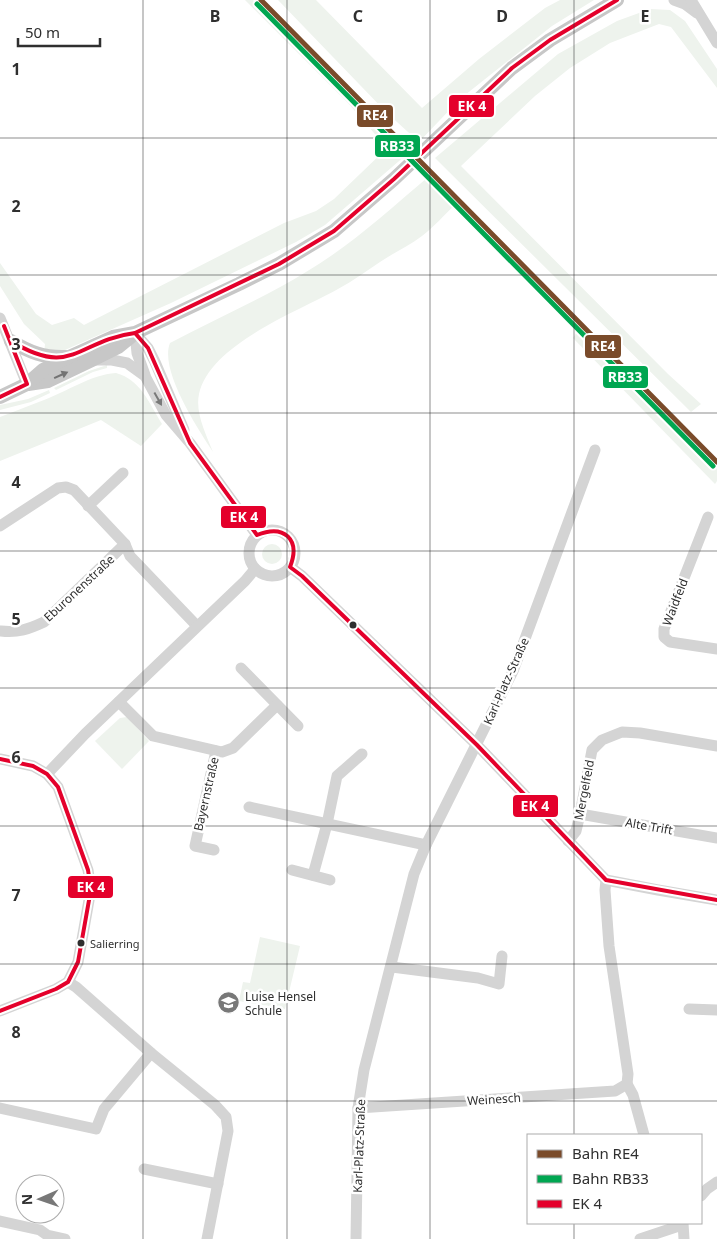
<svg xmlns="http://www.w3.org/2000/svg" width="717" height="1239" viewBox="0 0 717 1239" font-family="'Noto Sans',sans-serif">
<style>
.green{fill:#eef3ed}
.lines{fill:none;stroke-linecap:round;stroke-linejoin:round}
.minor{stroke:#d4d4d4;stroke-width:11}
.major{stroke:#c7c7c7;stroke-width:14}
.bus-1-casing{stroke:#fff;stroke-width:8}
.bus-1{stroke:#e4002b;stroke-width:4}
.rail-1-casing{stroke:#fff;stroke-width:9}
.rail-2-casing{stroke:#fff;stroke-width:9}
.rail-1{stroke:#7a4b2a;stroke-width:5}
.rail-2{stroke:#00a651;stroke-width:5}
.oneway{fill:#737373}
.oneway2{fill:#797979}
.grid{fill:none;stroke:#2f2f2f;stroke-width:1;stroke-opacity:0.55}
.bus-dot{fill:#2f2f2f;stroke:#fff;stroke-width:2}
.labels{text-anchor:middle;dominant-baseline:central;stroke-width:5;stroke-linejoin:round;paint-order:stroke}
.bus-label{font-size:11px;fill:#2f2f2f;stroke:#fff;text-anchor:start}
.street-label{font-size:12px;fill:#2f2f2f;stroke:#fff}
.poi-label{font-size:12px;fill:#2f2f2f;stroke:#fff;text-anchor:start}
.grid-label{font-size:16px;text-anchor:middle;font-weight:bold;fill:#2f2f2f;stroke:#fff;stroke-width:5;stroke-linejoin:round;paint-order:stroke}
.line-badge{stroke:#fff;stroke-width:2}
.badge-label{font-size:14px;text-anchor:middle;font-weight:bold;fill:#fff}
</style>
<rect width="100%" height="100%" fill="#fff"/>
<g class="green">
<polygon points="245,0 253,0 406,155 325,225 296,242 171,303 65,350 59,354 44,354 45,344 24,324 0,286 0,263 36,314 52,325 74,318 84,325 284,223 316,211 334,199 387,148 348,103"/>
<polygon points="278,0 316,0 422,108 479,59 545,8 560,0 594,0 552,26 460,99 419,142 386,112"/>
<polygon points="650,9 670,10 685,21 717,69 717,88 671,27 659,24 610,43 570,68 535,96 461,166 668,374 701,404 691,412 435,158 558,54 617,21"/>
<path d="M427,178L455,205C444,215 434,227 422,236C409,246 393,253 380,262C366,271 353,281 338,289C299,311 210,344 199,394C195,413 206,434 213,452C198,429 159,370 170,343C215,319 262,299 306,272C350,246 388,211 427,178Z"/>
<polygon points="578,330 717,468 717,481 715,484 573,338"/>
<polygon points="107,365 107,368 93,372 56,390 54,388 89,371"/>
<path d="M116,373C141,380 149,403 162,424L141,446L101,420L0,461V417C15,411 29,406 44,400C68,391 90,375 116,373Z"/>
<polygon points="49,390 50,393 31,402 0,410 0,405 28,399"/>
<circle cx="272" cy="554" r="10"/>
<polygon points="127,717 149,741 122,769 95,741 120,718"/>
<polygon points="260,937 300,946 285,1009 239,1001 243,982 250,983"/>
</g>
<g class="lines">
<g class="minor">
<polyline points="674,0 685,4 697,13"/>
<polyline points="691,0 717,43"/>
<polyline points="0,318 27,384"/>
<polyline points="135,333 148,348 155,362 184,430"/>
<polyline points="135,333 137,353 145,375"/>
<polyline points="92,360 112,360 127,363 145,376 166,415 190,443 257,535"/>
<polyline points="88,506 123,473"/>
<polyline points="708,517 664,629 664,637 670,642 717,649"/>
<polyline points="0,526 58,488 66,487 74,490 125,544 130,556 197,626"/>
<circle cx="272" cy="553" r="23"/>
<polyline points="290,567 302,576 477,745 606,880 658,890 717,900"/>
<path d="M1,631C18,633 29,629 44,622L125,544"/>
<polyline points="241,668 298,726"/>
<polyline points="119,702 153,736 222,752 233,748 277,705"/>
<polyline points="0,759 33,766 47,774 58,787 88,870 91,889 78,962 68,982 56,989 0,1011"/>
<polyline points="47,774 85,734 245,581 255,569"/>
<polyline points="249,807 426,845"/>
<polyline points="580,814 717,838"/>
<polyline points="568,841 576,831 580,814 592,750 602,740 622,732 640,733 717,746"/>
<polyline points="214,850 195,846 216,751"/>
<polyline points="292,870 330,880"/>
<polyline points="313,875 327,824 337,776 362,754"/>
<polyline points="392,967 478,978 499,984 502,956"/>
<polyline points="68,982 76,987 151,1053 215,1105 226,1117 228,1131 207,1239"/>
<polyline points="689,1009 717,1010"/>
<polyline points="627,1084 633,1095 644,1135"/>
<polyline points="0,1108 96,1129 104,1109 151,1053"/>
<polyline points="358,1108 615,1091 627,1084 628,1074 609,946 605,890 606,880"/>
<polyline points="144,1169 218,1184"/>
<polyline points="701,1196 707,1189 717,1182"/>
<polyline points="0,1221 40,1230 47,1235 65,1239"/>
<polyline points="683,1223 684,1239"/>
<polyline points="356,1239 358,1108 364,1070 414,874 426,845 513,671 595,450"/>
<polyline points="640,1239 682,1225"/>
</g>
<g class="major">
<path d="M11,341C29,352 44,358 66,357"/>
<polyline points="28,384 48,381 92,360 118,347 134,334"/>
<polyline points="0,397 27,384 43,370 69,357 113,337 135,333 239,284 279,264 334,231 394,179 512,68 550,40 617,0"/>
</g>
<defs>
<g id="bus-1">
<path d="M135,333L148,348L190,443L257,535C284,524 301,539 290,567L302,576L477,745L606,880L717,900"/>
<path d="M11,341C72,379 78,340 135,333L279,264L334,231L394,179L512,68L550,40L617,0"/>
<polyline points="0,397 27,384 4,326"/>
<polyline points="0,759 33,766 47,774 58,787 88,870 91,889 78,962 68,982 56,989 0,1011"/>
</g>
</defs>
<use href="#bus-1" class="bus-1-casing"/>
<use href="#bus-1" class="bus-1"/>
<defs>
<polyline id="rail-1" points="261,0 717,462"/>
<polyline id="rail-2" points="257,4 713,466"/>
</defs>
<use href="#rail-1" class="rail-1-casing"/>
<use href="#rail-2" class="rail-2-casing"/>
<use href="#rail-1" class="rail-1"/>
<use href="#rail-2" class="rail-2"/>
</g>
<defs><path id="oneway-solid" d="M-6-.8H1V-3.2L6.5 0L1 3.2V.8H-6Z" transform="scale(1.25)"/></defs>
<use class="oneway" href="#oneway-solid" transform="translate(61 375) rotate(-24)"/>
<use class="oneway2" href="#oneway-solid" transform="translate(158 399) rotate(61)"/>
<path class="grid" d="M143,0V1239M287,0V1239M430,0V1239M574,0V1135M0,138H717M0,275H717M0,413H717M0,551H717M0,688H717M0,826H717M0,964H717M0,1101H717M574,1223V1239"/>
<defs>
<symbol id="school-disc" viewBox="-11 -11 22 22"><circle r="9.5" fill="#787878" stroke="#fff"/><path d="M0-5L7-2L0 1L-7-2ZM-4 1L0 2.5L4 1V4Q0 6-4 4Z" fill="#fff"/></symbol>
</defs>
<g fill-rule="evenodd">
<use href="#school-disc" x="216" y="990" width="25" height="25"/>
</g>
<g class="bus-dot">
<circle cx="353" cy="625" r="4.5"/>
<circle cx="81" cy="943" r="4.5"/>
</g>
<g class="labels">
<g class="bus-label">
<text x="90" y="943">Salierring</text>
</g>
<g class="street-label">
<text transform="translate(79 588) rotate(-43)">Eburonenstraße</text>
<text transform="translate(675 602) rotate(-69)">Waidfeld</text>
<text transform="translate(506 681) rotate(-66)">Karl-Platz-Straße</text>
<text transform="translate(584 790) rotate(-79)">Mergelfeld</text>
<text transform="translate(206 794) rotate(-77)">Bayernstraße</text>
<text transform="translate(649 826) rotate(10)">Alte Trift</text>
<text transform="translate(494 1099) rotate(-4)">Weinesch</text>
<text transform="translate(359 1146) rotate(-88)">Karl-Platz-Straße</text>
</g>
<g class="poi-label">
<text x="245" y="996">Luise Hensel<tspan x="245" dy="14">Schule</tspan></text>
</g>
</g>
<g class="grid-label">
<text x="215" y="22">B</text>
<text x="358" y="22">C</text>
<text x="502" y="22">D</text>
<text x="645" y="22">E</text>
<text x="16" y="75">1</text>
<text x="16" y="212">2</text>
<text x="16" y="350">3</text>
<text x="16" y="488">4</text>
<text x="16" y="625">5</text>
<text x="16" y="763">6</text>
<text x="16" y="901">7</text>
<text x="16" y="1038">8</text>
</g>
<g class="line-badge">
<rect x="448" y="94" width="47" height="24" rx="5" fill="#e4002b"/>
<rect x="356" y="104" width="38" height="24" rx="5" fill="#7a4b2a"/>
<rect x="374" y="134" width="47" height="24" rx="5" fill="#00a651"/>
<rect x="584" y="334" width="38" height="25" rx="5" fill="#7a4b2a"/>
<rect x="602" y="365" width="47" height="24" rx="5" fill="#00a651"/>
<rect x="220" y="505" width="47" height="24" rx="5" fill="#e4002b"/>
<rect x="512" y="794" width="47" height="24" rx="5" fill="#e4002b"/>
<rect x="67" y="875" width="47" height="24" rx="5" fill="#e4002b"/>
</g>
<g class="badge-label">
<text x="472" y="111">EK 4</text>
<text x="375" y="120">RE4</text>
<text x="397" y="151">RB33</text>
<text x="603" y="351">RE4</text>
<text x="625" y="382">RB33</text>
<text x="244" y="522">EK 4</text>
<text x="535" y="811">EK 4</text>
<text x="91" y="892">EK 4</text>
</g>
<rect x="527" y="1134" width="175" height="90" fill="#ffffff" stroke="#acacac"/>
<rect x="537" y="1150" width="25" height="8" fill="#7a4b2a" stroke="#acacac"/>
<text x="572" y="1159" font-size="15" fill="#2f2f2f">Bahn RE4</text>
<rect x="537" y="1175" width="25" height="8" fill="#00a651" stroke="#acacac"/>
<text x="572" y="1184" font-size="15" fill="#2f2f2f">Bahn RB33</text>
<rect x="537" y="1200" width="25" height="8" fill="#e4002b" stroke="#acacac"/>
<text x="572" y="1209" font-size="15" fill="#2f2f2f">EK 4</text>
<g transform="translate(40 1199) rotate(268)"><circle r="24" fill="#ffffff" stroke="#acacac"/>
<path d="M0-4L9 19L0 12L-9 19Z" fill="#787878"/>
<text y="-8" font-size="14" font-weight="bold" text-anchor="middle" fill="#2f2f2f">N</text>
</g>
<path d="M18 38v8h82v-8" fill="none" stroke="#2f2f2f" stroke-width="2.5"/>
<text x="25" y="38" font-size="15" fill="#2f2f2f" stroke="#ffffff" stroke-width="4" paint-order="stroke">50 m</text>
</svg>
